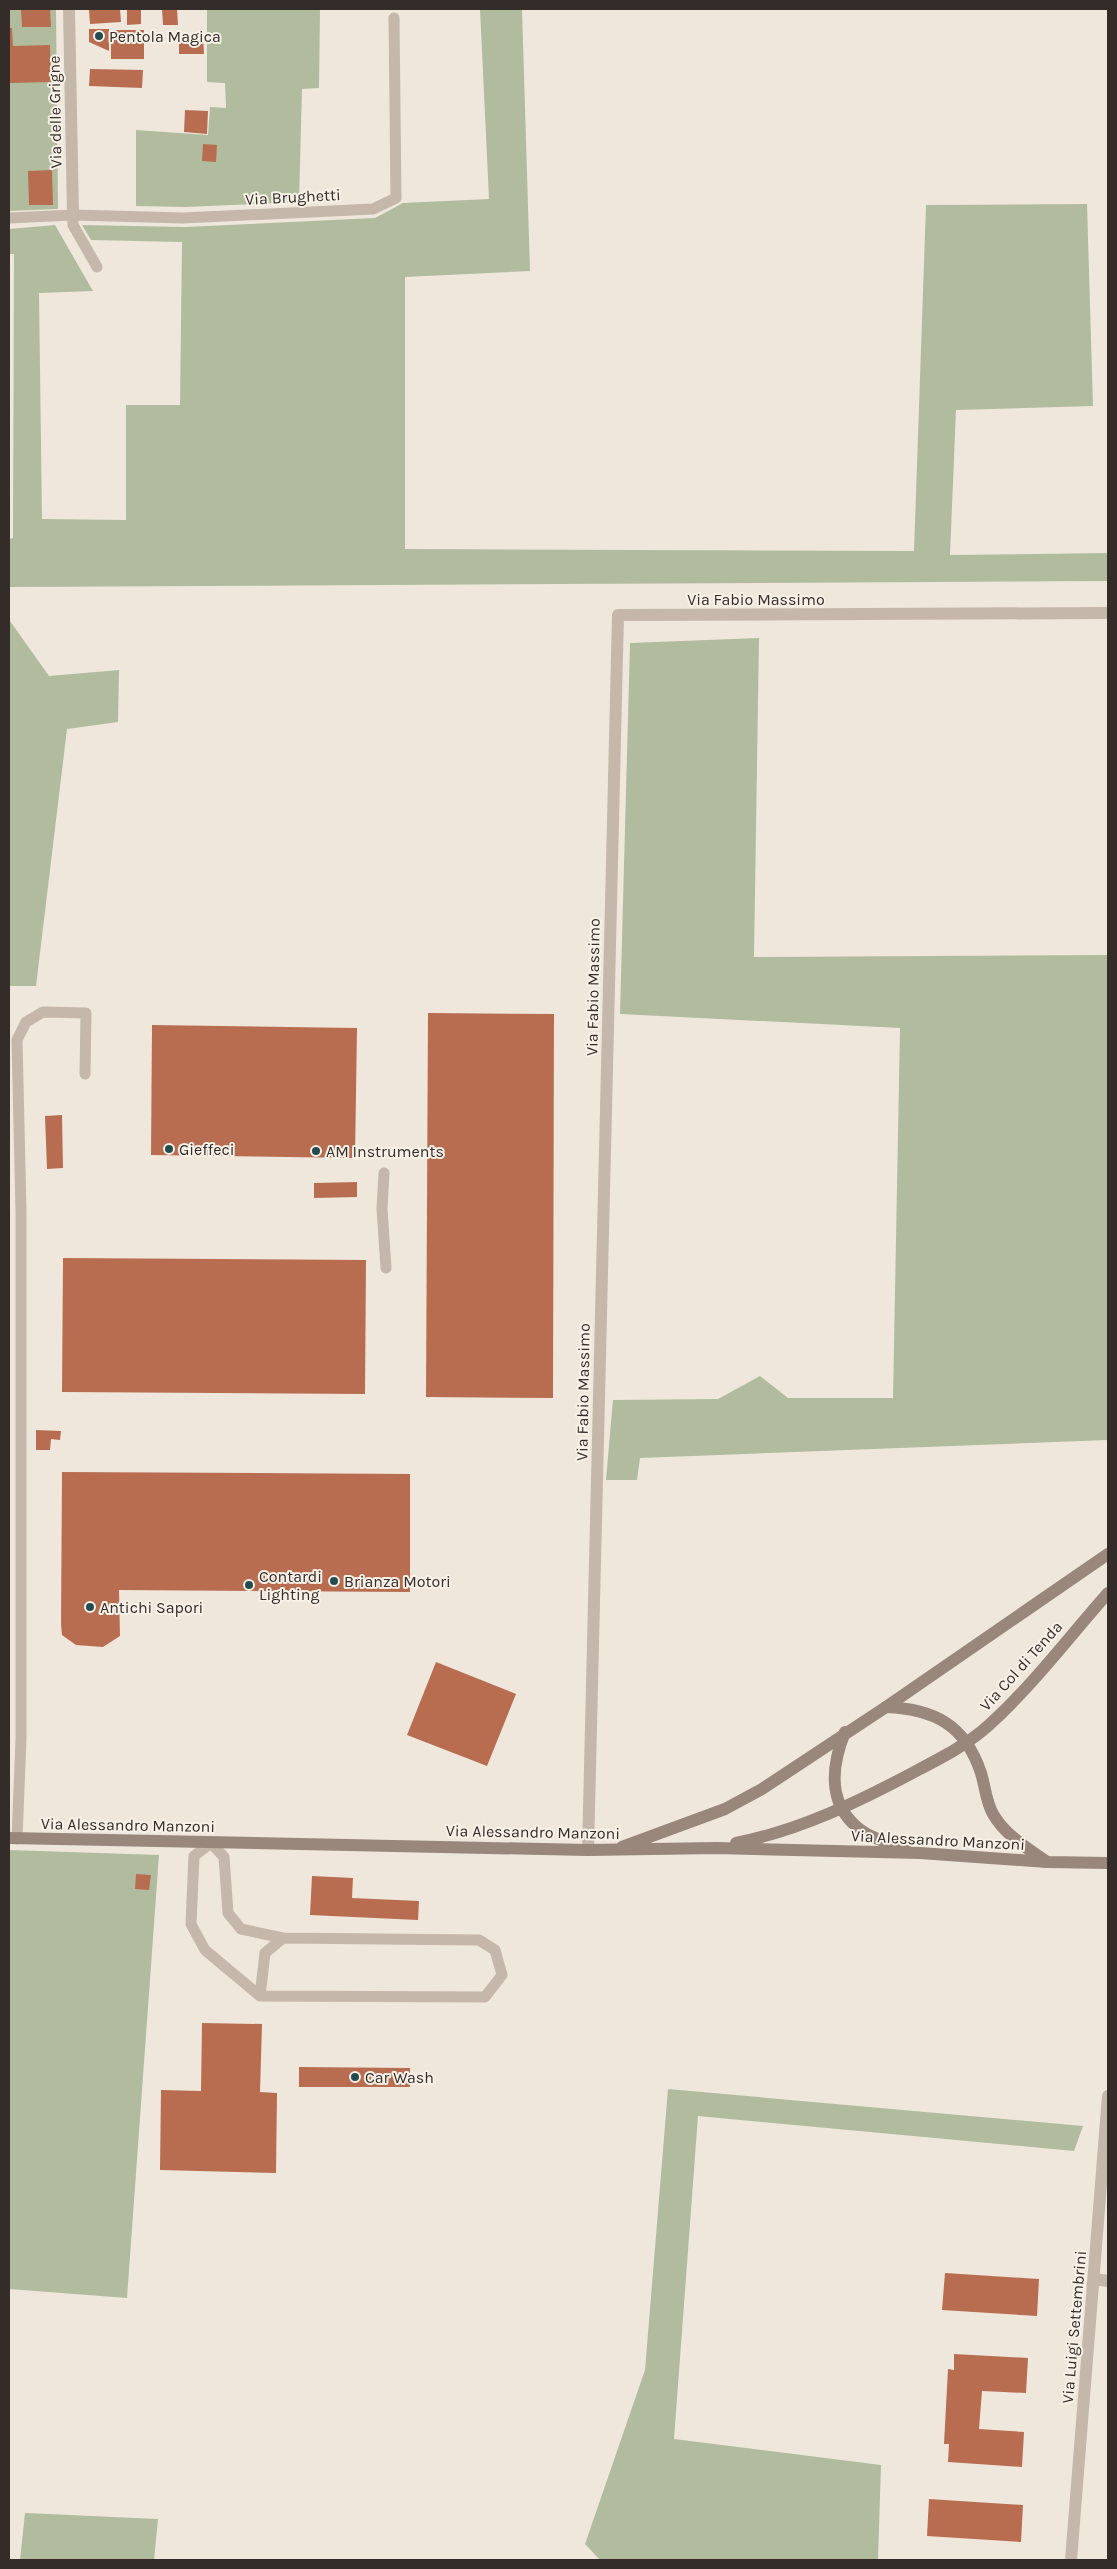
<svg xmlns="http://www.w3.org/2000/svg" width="1117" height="2569" viewBox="0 0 1117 2569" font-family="Karla,sans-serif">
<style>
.green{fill:#b1bc9e}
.building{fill:#b86d51}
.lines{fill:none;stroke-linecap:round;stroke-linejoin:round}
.lane{stroke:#c5b7a9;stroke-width:11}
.street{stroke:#c5b7a9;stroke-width:12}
.secondary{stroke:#99877b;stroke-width:12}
.poi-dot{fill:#234c50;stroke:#f7f1e8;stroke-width:2}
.labels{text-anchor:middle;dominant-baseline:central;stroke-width:4;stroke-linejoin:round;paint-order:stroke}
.poi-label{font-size:16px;fill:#342c28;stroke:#f7f1e8;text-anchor:start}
.street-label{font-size:16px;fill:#342c28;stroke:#f7f1e8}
</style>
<rect width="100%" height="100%" fill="#efe7dc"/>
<g class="green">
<polygon points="9,9 56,9 58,209 9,211"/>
<polygon points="207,9 320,9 319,88 302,89 299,202 185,207 136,206 136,130 208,135 210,107 226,108 225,83 207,82"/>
<polygon points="480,9 522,9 530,271 405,277 405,549 914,551 926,205 1087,204 1093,406 956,410 950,555 1108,553 1108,581 9,587 9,539 13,538 14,254 9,254 9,229 55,225 93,291 39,293 42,519 126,520 126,405 180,405 182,242 91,240 82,225 185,227 375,218 403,203 489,199"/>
<polygon points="10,621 49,676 119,670 118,722 67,729 36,986 9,986"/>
<polygon points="759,638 754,957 1108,955 1108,1440 640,1458 637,1480 606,1480 613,1400 718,1399 760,1376 788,1398 893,1398 900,1028 620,1014 630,643"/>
<polygon points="9,1850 159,1855 127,2298 9,2289"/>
<polygon points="668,2089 1083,2126 1074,2151 698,2116 674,2439 881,2465 878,2560 600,2560 585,2544 645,2370"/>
<polygon points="25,2513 158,2519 154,2560 20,2560"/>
</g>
<g class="building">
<polygon points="21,9 50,9 51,27 22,27"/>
<polygon points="115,9 120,9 121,22 90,24 89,10"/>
<polygon points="127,9 141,9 141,24 127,25"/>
<polygon points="162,9 177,9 178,25 163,25"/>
<polygon points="9,28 12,28 13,46 50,45 51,82 9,83"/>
<polygon points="89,29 109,29 109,51 89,42"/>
<rect x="111" y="30" width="33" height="29"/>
<polygon points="203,36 204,54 179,54 179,37"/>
<polygon points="90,69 143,70 142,88 89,86"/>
<polygon points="185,110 208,111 207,134 184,132"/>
<polygon points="203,144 217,145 216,162 202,161"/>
<polygon points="52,170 53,205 29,205 28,171"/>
<polygon points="428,1013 554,1014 553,1398 426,1397"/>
<polygon points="152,1025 357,1028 355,1158 151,1155"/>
<polygon points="62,1115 63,1168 47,1169 45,1116"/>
<polygon points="357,1182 357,1197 314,1198 314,1183"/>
<polygon points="63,1258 366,1260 365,1394 62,1392"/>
<polygon points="36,1430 61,1431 60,1440 51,1439 50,1450 36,1450"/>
<polygon points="62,1472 410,1474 410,1592 119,1590 120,1636 103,1647 76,1645 62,1635 61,1624"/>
<polygon points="436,1662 516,1694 487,1766 407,1735"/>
<polygon points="136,1874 151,1875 149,1890 135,1889"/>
<polygon points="312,1876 353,1878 352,1898 419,1901 418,1920 310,1915"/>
<polygon points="202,2023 262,2024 260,2092 277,2093 276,2173 160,2170 161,2090 201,2091"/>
<polygon points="299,2067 410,2068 410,2087 299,2087"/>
<polygon points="945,2273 1039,2279 1037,2316 942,2310"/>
<polygon points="954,2354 1028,2358 1026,2393 982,2391 979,2429 1024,2432 1022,2467 948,2462 949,2444 944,2444 948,2369 954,2370"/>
<polygon points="929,2499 1023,2505 1021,2542 927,2536"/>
</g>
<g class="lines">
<g class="lane">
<polyline points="73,215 73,225 97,267"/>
<polyline points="9,218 73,215 183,218 373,209 396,198 394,18"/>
<polyline points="384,1173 382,1209 386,1268"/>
<polyline points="17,1839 21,1739 21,1212 17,1040 26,1022 43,1012 86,1013 85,1074"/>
<polyline points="260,1996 205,1950 191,1924 194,1856 211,1843 224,1857 228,1913 241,1929 283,1938 479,1940 495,1950 502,1975 485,1997 260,1996 265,1953 283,1938"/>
</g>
<g class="street">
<polyline points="69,9 73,215"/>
<polyline points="588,1850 618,615 1108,613"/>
<polyline points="1094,2279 1108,2281"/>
<polyline points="1071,2560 1108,2096"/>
</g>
<g class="secondary">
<path d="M886,1707C935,1709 965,1725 981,1773C985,1786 986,1802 993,1814C1005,1835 1027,1848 1047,1862"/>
<path d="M845,1732C832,1764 827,1802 857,1827C871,1839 890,1843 906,1849"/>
<polyline points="9,1838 588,1850 716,1848 920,1853 1047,1862 1108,1863"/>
<path d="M736,1843C801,1830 860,1801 918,1770C943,1757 968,1744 989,1725C1033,1685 1069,1637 1108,1593"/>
<polyline points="622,1847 725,1809 762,1789 886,1707 1108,1554"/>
</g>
</g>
<g class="poi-dot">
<circle cx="99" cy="36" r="5"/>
<circle cx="169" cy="1149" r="5"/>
<circle cx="316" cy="1151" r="5"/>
<circle cx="334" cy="1581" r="5"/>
<circle cx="249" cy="1585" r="5"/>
<circle cx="90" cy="1607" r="5"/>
<circle cx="355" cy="2077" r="5"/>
</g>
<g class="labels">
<g class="poi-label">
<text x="109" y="36">Pentola Magica</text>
<text x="179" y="1149">Gieffeci</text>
<text x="326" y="1151">AM Instruments</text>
<text x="259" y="1576">Contardi<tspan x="259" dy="18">Lighting</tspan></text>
<text x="344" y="1581">Brianza Motori</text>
<text x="100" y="1607">Antichi Sapori</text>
<text x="365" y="2077">Car Wash</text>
</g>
<g class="street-label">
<text transform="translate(55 112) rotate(-91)">Via delle Grigne</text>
<text transform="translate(293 197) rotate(-3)">Via Brughetti</text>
<text x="756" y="599">Via Fabio Massimo</text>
<text transform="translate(593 987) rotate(-89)">Via Fabio Massimo</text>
<text transform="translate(583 1392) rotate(-89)">Via Fabio Massimo</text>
<text transform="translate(1021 1666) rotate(-48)">Via Col di Tenda</text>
<text transform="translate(128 1825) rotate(1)">Via Alessandro Manzoni</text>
<text transform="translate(533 1832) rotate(1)">Via Alessandro Manzoni</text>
<text transform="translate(938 1840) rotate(3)">Via Alessandro Manzoni</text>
<text transform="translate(1074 2327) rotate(-85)">Via Luigi Settembrini</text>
</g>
</g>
<rect width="1117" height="2569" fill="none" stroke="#342c28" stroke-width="20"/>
</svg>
